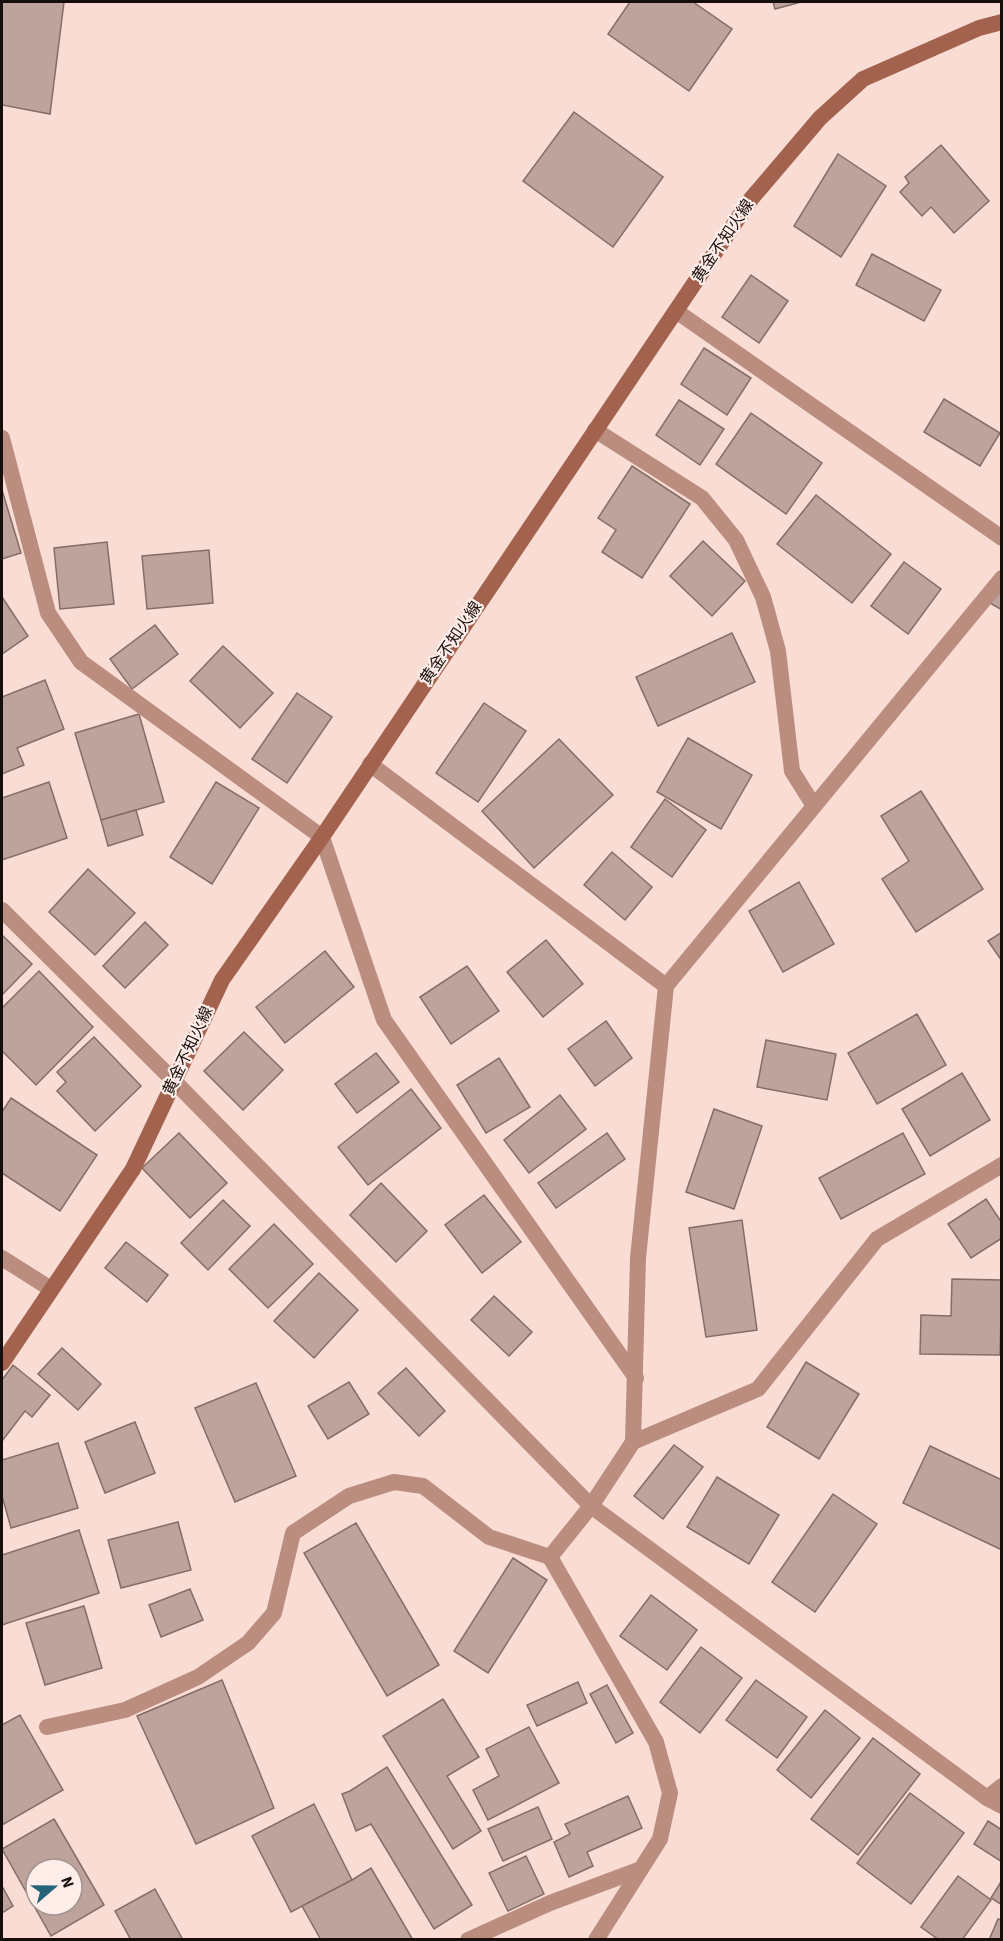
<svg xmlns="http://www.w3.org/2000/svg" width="1003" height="1941" viewBox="0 0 1003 1941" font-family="'Source Sans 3','Noto Sans JP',sans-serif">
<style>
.building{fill:#bda39c;stroke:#856d66;stroke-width:1.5;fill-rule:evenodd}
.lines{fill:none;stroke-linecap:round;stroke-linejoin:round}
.minor{stroke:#bb8d7f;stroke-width:16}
.secondary{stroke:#a3624e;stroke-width:16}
.labels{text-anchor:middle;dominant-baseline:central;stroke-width:4.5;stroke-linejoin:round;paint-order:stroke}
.street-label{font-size:16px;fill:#170e0b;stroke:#feede8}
</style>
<rect width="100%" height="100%" fill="#f9ddd5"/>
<g class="building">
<polygon points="2,2 64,2 50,114 2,105"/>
<polygon points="630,2 693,2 732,29 689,91 608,34"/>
<polygon points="773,2 801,2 775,9"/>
<polygon points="574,112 663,177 613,247 523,181"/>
<polygon points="941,145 989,201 954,233 931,207 922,216 900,192 909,183 905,177"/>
<polygon points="838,154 886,186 841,257 794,226"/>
<polygon points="872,254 941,290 924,321 856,285"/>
<polygon points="751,275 788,301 759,343 722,317"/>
<polygon points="704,348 751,378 727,415 681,384"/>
<polygon points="944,399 1000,433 980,466 924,432"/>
<polygon points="679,400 724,429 700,465 656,435"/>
<polygon points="751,413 822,463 786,514 716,464"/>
<polygon points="632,466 690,504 642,578 602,552 616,530 598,518"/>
<polygon points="2,490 21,553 2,559"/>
<polygon points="816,495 891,554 852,603 777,544"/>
<polygon points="703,541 745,581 712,616 670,576"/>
<polygon points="107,542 114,604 60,609 54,548"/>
<polygon points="209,550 213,603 147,609 142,556"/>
<polygon points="904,562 941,589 908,634 871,606"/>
<polygon points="1002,590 1002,610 990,603"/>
<polygon points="2,597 28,636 2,654"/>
<polygon points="155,625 178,654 132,689 110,659"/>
<polygon points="732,633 755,682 658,726 636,677"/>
<polygon points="223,646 273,693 240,728 190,681"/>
<polygon points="45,680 64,729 17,748 24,765 2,774 2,697"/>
<polygon points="297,693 332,717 287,783 252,759"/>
<polygon points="484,703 526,731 478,802 436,773"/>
<polygon points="139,714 164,802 101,820 75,733"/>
<polygon points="688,738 752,775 721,829 657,792"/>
<polygon points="559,739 613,795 534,868 482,811"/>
<polygon points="49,782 67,838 2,860 2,798"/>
<polygon points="216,782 259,808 212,884 170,857"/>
<polygon points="921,791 983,889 916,932 882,879 909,861 881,816"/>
<polygon points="665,799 706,830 672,877 631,847"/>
<polygon points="136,810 143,835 108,846 101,820"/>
<polygon points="612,852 652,887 625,920 584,885"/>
<polygon points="88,869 135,913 95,955 49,912"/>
<polygon points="799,882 834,944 783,972 749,911"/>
<polygon points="145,922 168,945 125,988 103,966"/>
<polygon points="1002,932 1002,961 988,941"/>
<polygon points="2,935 32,964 2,995"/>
<polygon points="546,940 583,984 543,1017 507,972"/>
<polygon points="325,951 354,987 285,1043 256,1007"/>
<polygon points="467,966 499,1011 451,1044 420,997"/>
<polygon points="39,971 93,1027 36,1085 2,1051 2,1008"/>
<polygon points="917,1014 946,1065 877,1104 848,1053"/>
<polygon points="606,1021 632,1058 595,1086 568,1049"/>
<polygon points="244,1032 283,1070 243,1110 204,1071"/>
<polygon points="94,1037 141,1086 95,1131 57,1091 66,1082 57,1072"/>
<polygon points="766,1040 836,1054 827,1100 757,1087"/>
<polygon points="376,1053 399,1082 357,1113 335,1084"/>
<polygon points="499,1058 530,1107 486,1133 457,1085"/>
<polygon points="962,1073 990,1120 930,1156 902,1109"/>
<polygon points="411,1089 441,1128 368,1185 338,1147"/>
<polygon points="560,1095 586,1129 529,1173 504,1140"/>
<polygon points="11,1098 97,1155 60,1211 2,1173 2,1112"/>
<polygon points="714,1109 762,1126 734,1209 686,1192"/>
<polygon points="179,1133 227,1183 190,1218 142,1168"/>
<polygon points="607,1133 625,1159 556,1208 538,1183"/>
<polygon points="903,1133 925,1174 841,1219 819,1178"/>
<polygon points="381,1183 427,1231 396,1262 350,1215"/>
<polygon points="484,1195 521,1242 482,1273 445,1225"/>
<polygon points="986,1199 1002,1223 1002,1238 971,1258 948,1224"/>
<polygon points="223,1200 250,1226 208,1270 181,1243"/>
<polygon points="742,1220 757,1330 706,1337 689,1228"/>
<polygon points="274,1224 313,1264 268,1308 229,1269"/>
<polygon points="126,1242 168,1275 147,1302 105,1268"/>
<polygon points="319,1273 358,1310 314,1358 274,1321"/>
<polygon points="952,1279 1002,1280 1000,1355 920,1354 921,1315 951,1316"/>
<polygon points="494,1296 532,1332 509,1356 471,1320"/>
<polygon points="62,1348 101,1384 78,1410 38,1374"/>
<polygon points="806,1362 859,1394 819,1459 767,1427"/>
<polygon points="13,1365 50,1395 32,1417 25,1411 2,1441 2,1380"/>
<polygon points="406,1368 445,1411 419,1436 378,1393"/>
<polygon points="349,1382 369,1414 328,1439 308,1406"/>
<polygon points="256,1383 296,1476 235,1502 195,1408"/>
<polygon points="135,1422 155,1473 105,1493 85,1442"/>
<polygon points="58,1443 78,1508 11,1528 2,1496 2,1460"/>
<polygon points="674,1445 703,1467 663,1519 634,1496"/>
<polygon points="930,1446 1002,1480 1002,1550 903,1503"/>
<polygon points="717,1477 779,1515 749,1564 687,1527"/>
<polygon points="833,1494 877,1524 815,1612 772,1582"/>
<polygon points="178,1522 191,1570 121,1588 108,1540"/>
<polygon points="356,1523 439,1665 387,1696 304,1553"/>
<polygon points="79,1530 99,1593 2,1625 2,1555"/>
<polygon points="513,1558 547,1580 488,1673 454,1651"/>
<polygon points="190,1589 203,1620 161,1637 149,1605"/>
<polygon points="651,1595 697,1630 667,1670 620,1636"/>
<polygon points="84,1606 102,1668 45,1685 26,1623"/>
<polygon points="701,1647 742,1678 700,1733 660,1702"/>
<polygon points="222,1680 274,1808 196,1844 137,1716"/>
<polygon points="756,1680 807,1717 777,1758 726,1720"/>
<polygon points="578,1682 587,1703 537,1726 527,1705"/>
<polygon points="607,1685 633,1733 616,1743 590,1694"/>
<polygon points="443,1699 479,1757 447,1776 481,1831 453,1849 383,1736"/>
<polygon points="825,1710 860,1738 811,1798 777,1770"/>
<polygon points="20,1715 63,1790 2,1825 2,1725"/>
<polygon points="529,1727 559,1783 488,1820 473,1790 499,1776 486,1749"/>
<polygon points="873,1738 920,1774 858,1855 811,1819"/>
<polygon points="387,1767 472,1905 434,1929 371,1824 356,1831 342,1794 350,1791"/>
<polygon points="910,1793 964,1833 911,1904 857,1863"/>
<polygon points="628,1796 642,1828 587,1852 593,1866 569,1877 554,1842 570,1834 565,1824"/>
<polygon points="314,1804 352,1880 291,1912 252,1836"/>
<polygon points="538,1807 552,1839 503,1861 488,1829"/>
<path d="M54,1819L104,1905L51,1936L2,1849ZM36,1869H72V1905H36Z"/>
<polygon points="988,1821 1002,1830 1002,1862 974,1844"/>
<polygon points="526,1856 544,1894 508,1911 489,1873"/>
<polygon points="371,1868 413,1940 321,1940 302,1906 352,1880"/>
<polygon points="958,1876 991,1900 962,1940 939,1940 921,1927"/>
<polygon points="1002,1880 1002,1905 991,1898"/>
<polygon points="2,1886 13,1906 2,1913"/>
<polygon points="155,1889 183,1940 131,1940 115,1911"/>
<polygon points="998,1919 1002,1920 1002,1940 989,1940"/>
</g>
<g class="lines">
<g class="minor">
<polyline points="676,311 1002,538"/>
<polyline points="595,430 702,498 736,540 763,597 778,651 792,771 814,806"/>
<polyline points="2,438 48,613 81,662 322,837 384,1020 636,1378"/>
<polyline points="370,764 666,986"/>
<polyline points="2,910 174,1081 591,1506 987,1798 1002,1806"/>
<polyline points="2,1258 51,1289"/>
<polyline points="633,1442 638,1258 666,986 1002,578"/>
<polyline points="47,1727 125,1710 198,1677 248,1643 274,1613 293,1533 349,1496 394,1482 423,1486 489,1537 550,1557"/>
<polyline points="987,1798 1002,1786"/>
<polyline points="468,1940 550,1903 641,1869"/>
<polyline points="596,1940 660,1839 670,1793 656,1742 550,1557 591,1506 633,1442 758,1389 877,1239 1002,1165"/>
</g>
<polyline class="secondary" points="2,1363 133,1169 222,980 322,837 751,199 820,118 863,79 979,28 1002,22"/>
</g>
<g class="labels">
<g class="street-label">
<text transform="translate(723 241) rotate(-56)">黄金不知火線</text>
<text transform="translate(451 643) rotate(-56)">黄金不知火線</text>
<text transform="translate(188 1051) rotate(-65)">黄金不知火線</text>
</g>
</g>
<rect width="1003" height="1941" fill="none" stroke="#170e0b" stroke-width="6"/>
<g transform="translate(54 1887) rotate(70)"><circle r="28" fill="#feede8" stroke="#a29490" stroke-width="1.5"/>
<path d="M0-4.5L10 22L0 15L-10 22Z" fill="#246479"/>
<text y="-9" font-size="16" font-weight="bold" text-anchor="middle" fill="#170e0b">N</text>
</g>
</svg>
